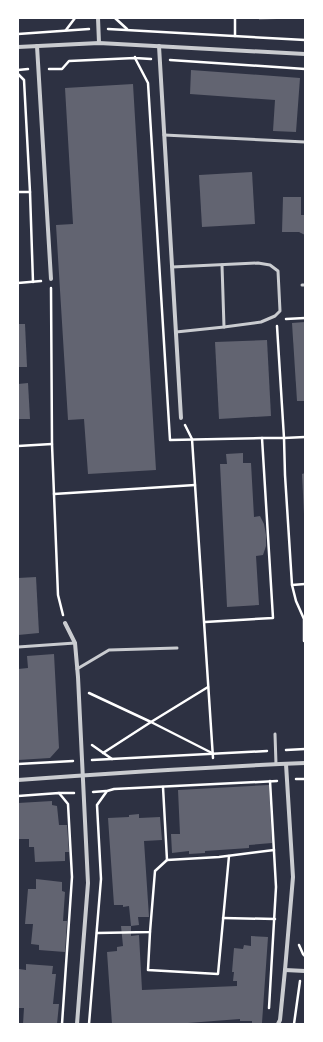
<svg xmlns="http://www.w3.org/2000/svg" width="323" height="1042" viewBox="0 0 323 1042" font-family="'Source Serif 4',serif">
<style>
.building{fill:#626471}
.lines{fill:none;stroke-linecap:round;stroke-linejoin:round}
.path{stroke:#fff;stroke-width:2.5}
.service{stroke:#caccd0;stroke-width:3}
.minor{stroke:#caccd0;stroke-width:4}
</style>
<rect width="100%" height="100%" fill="#2d3142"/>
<g class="building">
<polygon points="259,18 277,18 277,19 259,20"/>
<polygon points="191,70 300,78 296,132 273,131 275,100 190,94"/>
<polygon points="133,84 156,470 88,474 84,419 68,420 56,225 73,224 65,88"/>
<polygon points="252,172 255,224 202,227 199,175"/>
<polygon points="283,197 301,197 301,215 305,215 305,235 299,232 282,232"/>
<polygon points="305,322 305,401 297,401 292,323"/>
<polygon points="18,324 25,324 27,367 18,367"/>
<polygon points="267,340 271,416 219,419 215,342"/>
<polygon points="28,383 30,419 18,419 18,384"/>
<polygon points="243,453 243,463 251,463 254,517 260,516 264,524 266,535 266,546 263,555 256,556 259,605 227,607 220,464 227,464 226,454"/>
<polygon points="305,473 305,514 304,514 302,474"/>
<polygon points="36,577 39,633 18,635 18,578"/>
<polygon points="54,654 59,748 50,758 18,760 18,722 19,722 18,669 28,668 27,656"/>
<polygon points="269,785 272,843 249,845 249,848 205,851 205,853 189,854 189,851 172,853 171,834 180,834 178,790"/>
<polygon points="52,801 52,805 57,806 59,825 67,825 69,852 65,852 65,861 35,862 34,847 29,847 29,839 18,839 18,803"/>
<polygon points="139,814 139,818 160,817 162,840 144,841 149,917 138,917 139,925 131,926 129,906 123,907 123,905 114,905 108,818 129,817 129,815"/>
<polygon points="36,879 62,882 62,891 65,892 63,921 67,921 65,952 39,950 39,945 31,944 33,924 25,924 28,889 36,889"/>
<polygon points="121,926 131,926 131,936 139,935 142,990 237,986 237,981 233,981 234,972 232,972 234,948 243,949 244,945 251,946 251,936 268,937 262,1023 252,1024 252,1021 240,1021 240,1019 175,1024 112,1024 107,952 117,951 117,947 123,946"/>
<polygon points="26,964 53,966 52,974 56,974 53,1004 59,1004 57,1024 23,1024 24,1008 18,1008 18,979 19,969 26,970"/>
</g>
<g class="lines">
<g class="path">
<polyline points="115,18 127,29"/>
<polyline points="235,18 235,36"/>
<polyline points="108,29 305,40"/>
<polyline points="66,30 75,18"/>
<polyline points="18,34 89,29"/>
<polyline points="135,57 135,58 151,59"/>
<polyline points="170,60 305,69"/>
<polyline points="49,69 62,69 69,61 135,58 148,83 170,440 262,438 284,438 305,437"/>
<polyline points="18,70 28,69"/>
<polyline points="18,74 24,80 30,192 33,282"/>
<polyline points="18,192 30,192"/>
<polyline points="18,283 41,281"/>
<polyline points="51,288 52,444 58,595 63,615"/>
<polyline points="286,319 305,318"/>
<polyline points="277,326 284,438 285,475 292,585 296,601 304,619 304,641"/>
<polyline points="185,425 192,439 213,758"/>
<polyline points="18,446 52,444"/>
<polyline points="54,494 195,485"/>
<polyline points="292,585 305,584"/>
<polyline points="205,622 273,618 262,438"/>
<polyline points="89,693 151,722 212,753"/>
<polyline points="92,745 112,759"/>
<polyline points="286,750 305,749"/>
<polyline points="103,753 151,722 208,687"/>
<polyline points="92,760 267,751"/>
<polyline points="18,764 73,761"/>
<polyline points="296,779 305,779"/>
<polyline points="163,787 167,860 219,857 274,850"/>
<polyline points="93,792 106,791"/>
<polyline points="59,793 74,793"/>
<polyline points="18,796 59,793 68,804 72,877 62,1024"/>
<polyline points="223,918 275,919"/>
<polyline points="150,932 148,970 218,974 229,856"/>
<polyline points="97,933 150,932 155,871 167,860"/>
<polyline points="299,945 303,954 305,956"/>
<polyline points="269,1008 276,887 270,781"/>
<polyline points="89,1024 101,879 97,805 107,791 114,789 277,781"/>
<polyline points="294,1024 300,981"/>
</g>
<g class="service">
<polyline points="164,135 305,142"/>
<polyline points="222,265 224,327"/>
<polyline points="172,267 258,263 270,265 278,271 280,311 275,316 261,322 224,327 176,332"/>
<polyline points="302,285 305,285"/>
<polyline points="18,647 75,643"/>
<polyline points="77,669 109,650 177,648"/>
<polyline points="275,734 276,764"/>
</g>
<g class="minor">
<polyline points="98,18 99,43"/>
<polyline points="37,46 51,279"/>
<polyline points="159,46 181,418"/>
<polyline points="18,47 99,43 305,54"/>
<polyline points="65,623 75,643 78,677 88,883 77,1024"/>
<path d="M18,780C114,773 209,767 305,763"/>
<polyline points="285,970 305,971"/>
<polyline points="278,1024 280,1020 285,970 293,877 286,764"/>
</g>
</g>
<rect width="323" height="1042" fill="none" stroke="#ffffff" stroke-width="38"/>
</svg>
